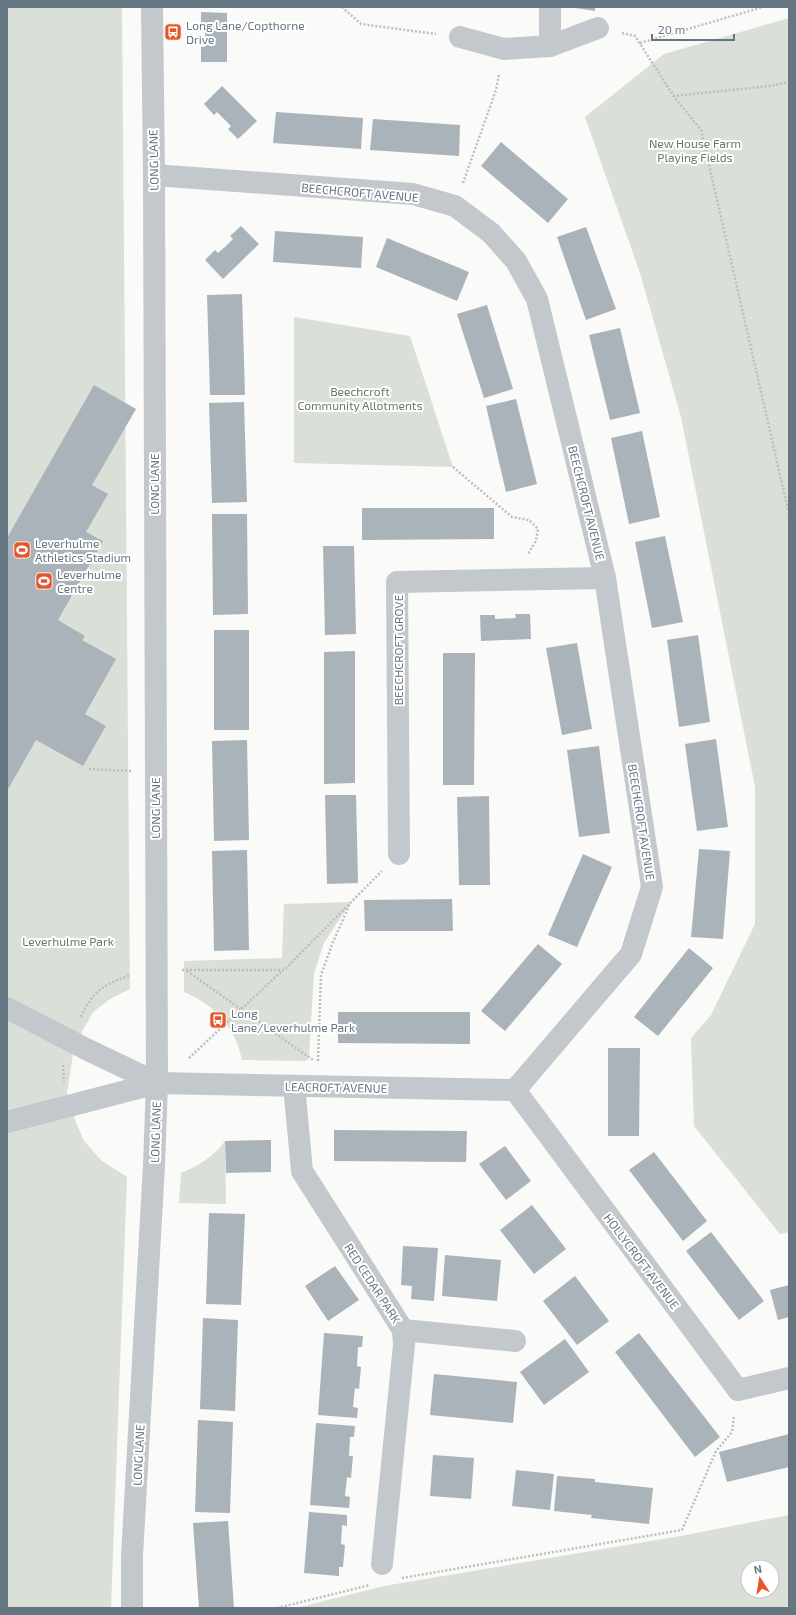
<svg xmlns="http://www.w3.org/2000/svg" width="796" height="1615" viewBox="0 0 796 1615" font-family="'Exo 2',sans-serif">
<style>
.green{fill:#dadfd7;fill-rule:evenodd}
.building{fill:#aab3b9}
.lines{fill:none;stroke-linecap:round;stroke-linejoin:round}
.path{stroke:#bbbfc2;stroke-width:2.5;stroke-dasharray:2 2;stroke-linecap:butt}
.minor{stroke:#c3c8cc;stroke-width:22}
.labels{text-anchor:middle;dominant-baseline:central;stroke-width:4;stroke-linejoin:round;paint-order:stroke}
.poi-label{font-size:12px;fill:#657683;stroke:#fff;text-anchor:start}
.park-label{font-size:12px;fill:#687a64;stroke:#fff}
.street-label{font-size:12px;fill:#657683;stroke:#fff}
</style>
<rect width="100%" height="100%" fill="#fafaf8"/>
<g class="green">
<polygon points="7,7 122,7 130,989 110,999 93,1012 82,1032 73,1054 67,1093 75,1120 84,1141 102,1161 127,1177 111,1608 7,1608"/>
<polygon points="789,18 789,1232 780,1234 694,1126 691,1038 711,1015 755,924 755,787 681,417 640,273 585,117 664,54"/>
<polygon points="294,317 410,336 453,467 294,463"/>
<path d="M351,902L324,943L314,973L309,1057L306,1061L242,1060C235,1027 215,1005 184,992V961L282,958L284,904Z"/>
<path d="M225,1141L226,1204L179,1203L181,1173C200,1165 213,1157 225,1141Z"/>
<path d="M789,1515V1608H296L384,1586L686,1535ZM748,1567H772V1591H748Z"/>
</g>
<g class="building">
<polygon points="569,7 595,7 595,11"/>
<polygon points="201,12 227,13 227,62 201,62 201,47 205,47 205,27 201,27"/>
<polygon points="222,86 257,121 238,139 228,129 231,126 217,112 214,115 204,104"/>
<polygon points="276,112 363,118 361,149 273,143"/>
<polygon points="373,119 460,125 459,156 370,150"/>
<polygon points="501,142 568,199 548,223 481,166"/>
<polygon points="241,226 259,244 223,279 205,260 215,250 218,253 226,246 233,239 230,236"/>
<polygon points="586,227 616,309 586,320 557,237"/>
<polygon points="275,231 363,237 361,268 273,262"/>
<polygon points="387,238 469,272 457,301 376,267"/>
<polygon points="242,294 245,395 210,395 207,295"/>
<polygon points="487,305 513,389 484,398 457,314"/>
<polygon points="620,328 640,413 610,420 589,335"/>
<polygon points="94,385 136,409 92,485 108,494 86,532 103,541 58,620 85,636 82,640 116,659 85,714 106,726 83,766 36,740 7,791 7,538"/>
<polygon points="516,399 537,484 506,492 486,406"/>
<polygon points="244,402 247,502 212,503 209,403"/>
<polygon points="642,431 660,517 629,524 611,438"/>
<polygon points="362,508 494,508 494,539 362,540"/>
<polygon points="212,514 247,514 248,614 213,615"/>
<polygon points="665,536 683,622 652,628 635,542"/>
<polygon points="323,546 354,546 356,634 325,635"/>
<polygon points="515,614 530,614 531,639 481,641 480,615 495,615 495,619 516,618"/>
<rect x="214" y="630" width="35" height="100"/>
<polygon points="698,635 710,722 679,727 667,640"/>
<polygon points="577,643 592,729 562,735 546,648"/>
<polygon points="355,651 355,783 324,784 324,652"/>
<polygon points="443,653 475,653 474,785 443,785"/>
<polygon points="716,739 728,827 697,831 685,744"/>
<polygon points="247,740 249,840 214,841 212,741"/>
<polygon points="599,746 610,833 579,837 567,750"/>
<polygon points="325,795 356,795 358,883 327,884"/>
<polygon points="489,796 490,885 459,885 457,797"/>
<polygon points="699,849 730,851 723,939 691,937"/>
<polygon points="247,850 249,950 214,951 212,851"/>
<polygon points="583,854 612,867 577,947 548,935"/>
<polygon points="452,899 453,931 365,931 364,900"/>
<polygon points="538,944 562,964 505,1031 481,1011"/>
<polygon points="689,948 713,968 658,1036 634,1017"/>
<polygon points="338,1012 470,1012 470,1044 338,1043"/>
<polygon points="608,1048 640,1048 639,1136 608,1136"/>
<polygon points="334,1130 467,1131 466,1162 334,1161"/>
<polygon points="271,1140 271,1172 226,1173 225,1141"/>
<polygon points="505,1146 531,1181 506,1200 479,1164"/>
<polygon points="654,1152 707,1221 683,1241 629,1170"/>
<polygon points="532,1205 566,1249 534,1274 500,1230"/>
<polygon points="209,1213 245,1214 241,1305 206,1304"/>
<polygon points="711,1232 764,1301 739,1320 686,1251"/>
<polygon points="403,1246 438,1248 434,1301 411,1299 412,1286 401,1285"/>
<polygon points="445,1255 501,1260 497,1301 442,1296"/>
<polygon points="335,1266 359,1300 328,1321 305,1286"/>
<polygon points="575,1276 609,1321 577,1345 543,1301"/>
<polygon points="789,1285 789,1317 778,1320 770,1290"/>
<polygon points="203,1318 238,1320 235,1411 200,1409"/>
<polygon points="324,1333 363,1336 362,1347 358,1347 357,1366 361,1367 359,1389 355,1388 353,1407 358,1408 357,1418 318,1415"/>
<polygon points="639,1333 720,1437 695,1457 615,1352"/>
<polygon points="565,1339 589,1372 544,1405 520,1372"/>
<polygon points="434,1374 517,1382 513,1423 430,1415"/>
<polygon points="198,1420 233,1422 230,1513 195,1512"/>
<polygon points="316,1423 355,1426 354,1437 350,1437 349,1456 353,1456 351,1478 347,1477 345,1496 350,1497 349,1508 310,1505"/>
<polygon points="789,1434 789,1467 727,1482 719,1452"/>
<polygon points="433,1455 474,1458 471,1499 430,1496"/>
<polygon points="516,1470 554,1474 550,1510 512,1506"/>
<polygon points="557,1476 595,1479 595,1482 653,1488 649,1524 591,1518 592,1515 554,1511"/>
<polygon points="309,1512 347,1515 347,1526 342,1525 341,1544 345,1545 343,1567 339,1567 339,1576 304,1573"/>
<polygon points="228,1521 234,1608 199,1608 193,1523"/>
</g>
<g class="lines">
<g class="path">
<polyline points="342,7 361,24 436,34"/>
<polyline points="622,33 635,36 675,98 701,130 789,514"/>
<polyline points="640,43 763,7"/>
<polyline points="673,96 770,86 789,82"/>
<polyline points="463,183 496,90 499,74"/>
<polyline points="453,467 512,517 529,520 538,529 536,541 528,554"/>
<polyline points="89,769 131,771"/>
<polyline points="182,970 284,970 382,871"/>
<polyline points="187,971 313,1060"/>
<path d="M81,1017C91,992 106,983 131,975"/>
<polyline points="189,1058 283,970"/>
<polyline points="318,1061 321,975 333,942 350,904"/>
<polyline points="63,1065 64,1082"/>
<polyline points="402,1578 682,1530 716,1451 732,1432 734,1415"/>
<polyline points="277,1608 370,1585"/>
</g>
<g class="minor">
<polyline points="460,37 504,49 550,46 598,28"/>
<polyline points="550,46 550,7"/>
<polyline points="154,175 413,194 455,206 491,233 516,261 537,299 605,578 652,887 631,954 515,1090"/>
<polyline points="399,854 397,582 605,578"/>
<polyline points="7,1008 86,1049 157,1083"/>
<polyline points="294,1086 302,1171 403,1330 404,1345 382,1564"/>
<polyline points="515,1090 738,1390 789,1378"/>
<polyline points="7,1122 157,1083 515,1090"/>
<polyline points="403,1330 515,1341"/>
<polyline points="132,1608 132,1556 154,1165 157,1083 154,175 152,7"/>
</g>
</g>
<defs>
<symbol id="bus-square" viewBox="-11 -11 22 22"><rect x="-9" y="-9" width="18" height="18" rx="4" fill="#e4572e" stroke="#fff"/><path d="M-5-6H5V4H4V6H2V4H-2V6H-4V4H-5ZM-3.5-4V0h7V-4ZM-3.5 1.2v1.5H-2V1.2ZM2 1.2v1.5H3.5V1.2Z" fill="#fff"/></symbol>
<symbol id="stadium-square" viewBox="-11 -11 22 22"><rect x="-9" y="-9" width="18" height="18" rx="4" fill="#e4572e" stroke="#fff"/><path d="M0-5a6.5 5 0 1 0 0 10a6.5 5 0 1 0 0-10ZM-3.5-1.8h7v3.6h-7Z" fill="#fff"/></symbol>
</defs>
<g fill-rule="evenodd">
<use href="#bus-square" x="163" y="22" width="20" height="20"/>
<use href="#stadium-square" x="12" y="540" width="20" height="20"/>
<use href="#stadium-square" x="34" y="571" width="20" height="20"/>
<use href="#bus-square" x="208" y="1010" width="20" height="20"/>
</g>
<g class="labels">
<g class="poi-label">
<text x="186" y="25">Long Lane/Copthorne<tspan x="186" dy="14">Drive</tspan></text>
<text x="35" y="543">Leverhulme<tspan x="35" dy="14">Athletics Stadium</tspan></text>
<text x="57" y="574">Leverhulme<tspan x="57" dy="14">Centre</tspan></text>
<text x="231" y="1013">Long<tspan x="231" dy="14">Lane/Leverhulme Park</tspan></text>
</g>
<g class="park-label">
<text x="695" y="143">New House Farm<tspan x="695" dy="14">Playing Fields</tspan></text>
<text x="360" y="391">Beechcroft<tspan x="360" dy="14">Community Allotments</tspan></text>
<text x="68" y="941">Leverhulme Park</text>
</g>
<g class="street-label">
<text transform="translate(153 160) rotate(-91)">LONG LANE</text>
<text transform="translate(360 192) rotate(5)">BEECHCROFT AVENUE</text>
<text transform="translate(154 484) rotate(-90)">LONG LANE</text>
<text transform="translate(587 503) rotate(76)">BEECHCROFT AVENUE</text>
<text transform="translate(398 650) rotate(-90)">BEECHCROFT GROVE</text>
<text transform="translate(155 808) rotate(-90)">LONG LANE</text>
<text transform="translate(642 822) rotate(81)">BEECHCROFT AVENUE</text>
<text transform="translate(336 1087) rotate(1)">LEACROFT AVENUE</text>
<text transform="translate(155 1132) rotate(-88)">LONG LANE</text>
<text transform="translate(642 1261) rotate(53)">HOLLYCROFT AVENUE</text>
<text transform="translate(373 1283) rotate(57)">RED CEDAR PARK</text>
<text transform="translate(138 1455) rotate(-87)">LONG LANE</text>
</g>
</g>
<rect width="796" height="1615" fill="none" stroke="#657683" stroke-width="16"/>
<g transform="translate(760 1579) rotate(348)"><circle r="19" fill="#ffffff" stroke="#c1c8cd"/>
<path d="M0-3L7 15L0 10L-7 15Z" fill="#e4572e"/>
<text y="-6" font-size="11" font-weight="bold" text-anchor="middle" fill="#657683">N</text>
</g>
<path d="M652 34v6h82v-6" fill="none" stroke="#657683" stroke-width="2"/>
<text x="658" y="34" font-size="12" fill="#657683" stroke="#ffffff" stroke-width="3" paint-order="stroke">20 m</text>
</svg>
